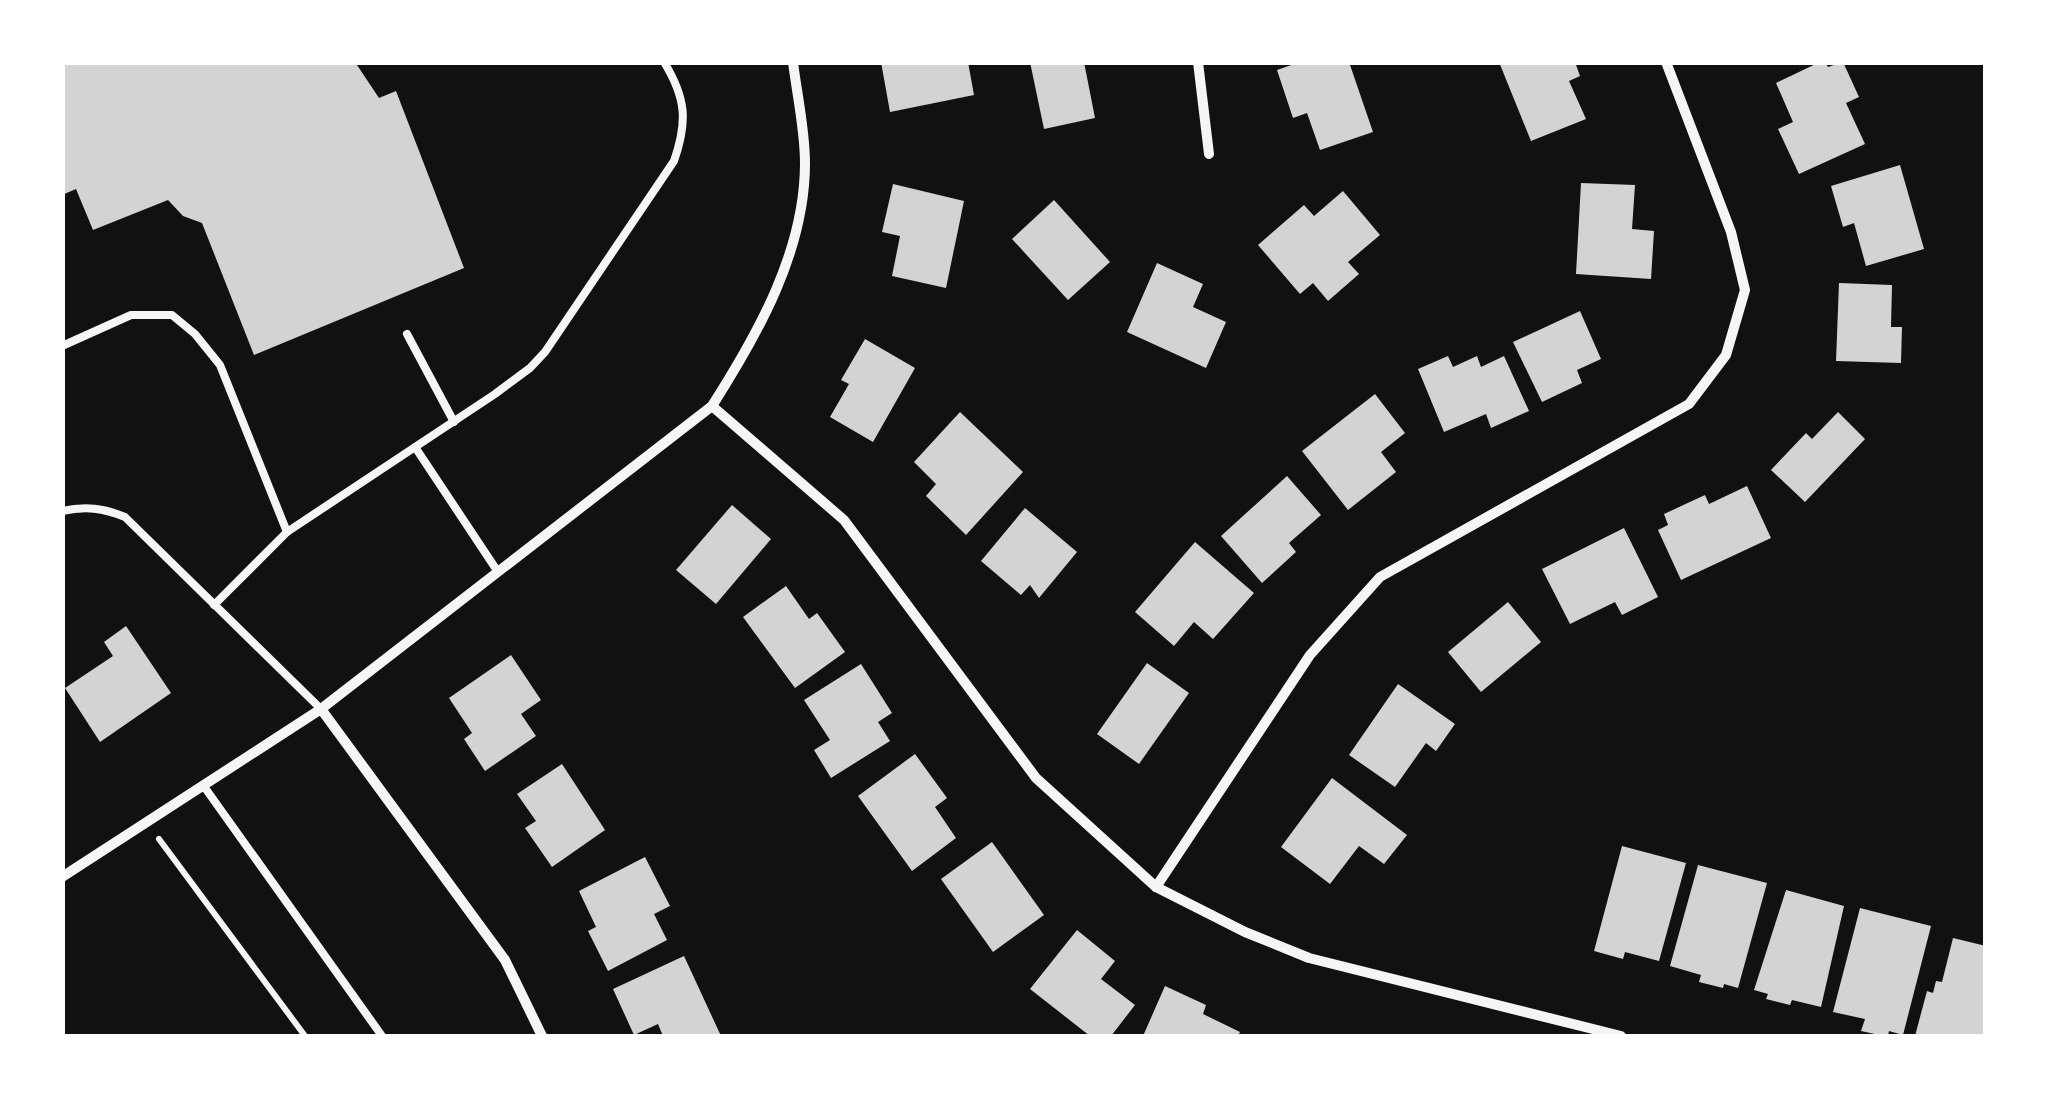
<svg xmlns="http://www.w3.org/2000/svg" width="2048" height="1099" viewBox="0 0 2048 1099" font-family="Quicksand,sans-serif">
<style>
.building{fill:#d3d3d3}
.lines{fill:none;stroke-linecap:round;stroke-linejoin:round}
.path{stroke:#f5f5f5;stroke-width:6}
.service{stroke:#f5f5f5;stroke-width:8}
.minor{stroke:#f5f5f5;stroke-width:10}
</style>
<rect width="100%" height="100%" fill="#111"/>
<g class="building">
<polygon points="62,62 355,62 379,98 396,91 464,268 254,355 202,223 183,216 168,200 93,230 76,189 62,195"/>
<polygon points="881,62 968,62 974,95 890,112"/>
<polygon points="1030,62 1084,62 1095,118 1044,129"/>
<polygon points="1300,62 1349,62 1373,132 1320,150 1307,113 1293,118 1277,70"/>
<polygon points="1499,62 1575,62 1580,76 1569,81 1586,119 1531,141"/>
<polygon points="1820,62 1825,62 1828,67 1843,62 1859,97 1846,103 1865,144 1799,174 1778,129 1793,122 1776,83"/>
<polygon points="1900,165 1924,249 1866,266 1854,223 1843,227 1831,186"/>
<polygon points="1581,183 1635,185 1632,229 1654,231 1651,279 1576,274"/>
<polygon points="893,184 964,201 946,288 892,276 900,236 882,232"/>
<polygon points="1343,191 1380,235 1348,262 1359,274 1328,301 1313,283 1300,294 1258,245 1304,205 1314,216"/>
<polygon points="1054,200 1110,262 1068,300 1012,239"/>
<polygon points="1157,263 1203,284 1193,307 1226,322 1206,368 1127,332"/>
<polygon points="1839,283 1892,285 1891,327 1902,327 1901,363 1836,361"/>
<polygon points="1580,311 1601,359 1577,370 1582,383 1542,402 1513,342"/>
<polygon points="865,339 915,368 873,442 830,417 849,384 841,380"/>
<polygon points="1448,356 1453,367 1477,356 1481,367 1504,356 1529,411 1491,428 1486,414 1444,432 1418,369"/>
<polygon points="1375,394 1405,433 1381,452 1396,472 1348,510 1302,451"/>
<polygon points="960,412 1023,472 966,535 926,496 936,484 914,462"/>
<polygon points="1838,412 1865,439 1805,502 1771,470 1806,433 1812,439"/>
<polygon points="1287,476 1321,515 1289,543 1296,552 1262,583 1221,536"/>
<polygon points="1747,486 1771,538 1681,580 1658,530 1668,525 1664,514 1705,495 1709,504"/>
<polygon points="732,505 771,539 716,604 676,570"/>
<polygon points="1025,508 1077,552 1039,598 1030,585 1021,595 981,561"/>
<polygon points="1624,528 1658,597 1622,615 1615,602 1570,624 1542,569"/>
<polygon points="1195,542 1254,593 1213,639 1194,622 1174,646 1135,612"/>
<polygon points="786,586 809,619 817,613 845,652 795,688 743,617"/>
<polygon points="1508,602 1541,642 1481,692 1448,652"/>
<polygon points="126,626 171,693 100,742 65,688 113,656 104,642"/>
<polygon points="511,655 541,700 521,714 536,736 485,771 464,739 472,733 449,698"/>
<polygon points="1147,663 1189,693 1139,764 1097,734"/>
<polygon points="861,664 892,713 878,722 890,741 831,778 814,750 830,740 804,700"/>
<polygon points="1398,684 1455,724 1436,751 1426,743 1395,787 1349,755"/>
<polygon points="915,754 947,798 935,807 956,838 912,871 858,796"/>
<polygon points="562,764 605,830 552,867 525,828 536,821 517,794"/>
<polygon points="1332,778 1407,835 1384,864 1359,846 1330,884 1281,847"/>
<polygon points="992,842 1044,915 993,952 941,879"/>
<polygon points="1622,846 1686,863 1659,961 1625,952 1623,959 1594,951"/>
<polygon points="645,857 670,906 654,914 667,940 608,971 588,931 596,927 579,891"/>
<polygon points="1698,865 1767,883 1738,988 1724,984 1723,988 1699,982 1701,975 1670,966"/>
<polygon points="1786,890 1844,906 1821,1007 1792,1000 1790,1005 1766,999 1768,994 1754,990"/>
<polygon points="1860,908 1931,926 1903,1035 1889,1031 1888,1036 1884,1036 1861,1031 1865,1019 1833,1012"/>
<polygon points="1077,930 1115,961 1101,979 1135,1005 1111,1036 1090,1036 1030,989"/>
<polygon points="1953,938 1986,946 1986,1036 1915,1036 1927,991 1933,993 1936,981 1942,982"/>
<polygon points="684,956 721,1036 663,1036 658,1024 634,1035 613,989"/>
<polygon points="1165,986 1206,1005 1203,1014 1240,1032 1238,1036 1143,1036"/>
</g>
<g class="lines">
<polyline class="path" points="159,839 305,1036"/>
<g class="service">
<polyline points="407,334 454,422"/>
<polyline points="62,346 131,315 172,315 195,334 220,365 287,532"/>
<polyline points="415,447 498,572"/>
<path d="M62,511C86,506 103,508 125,517L321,709"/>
<path d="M214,605L287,532L495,394L530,368L545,352L674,161C688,121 686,98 664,62"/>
<polyline points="203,785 382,1036"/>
</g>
<g class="minor">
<polyline points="1198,62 1209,154"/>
<polyline points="712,406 844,520 1036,778 1156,887 1245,932 1309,958 1621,1036"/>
<polyline points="321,709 505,960 542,1036"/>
<path d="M62,877L321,709L712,406C758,334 805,251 805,163C805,130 797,95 793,62"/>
<polyline points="1156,887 1310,655 1380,577 1689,404 1726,355 1745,290 1731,232 1666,62"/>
</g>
</g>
<rect width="2048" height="1099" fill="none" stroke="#ffffff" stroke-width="130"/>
</svg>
